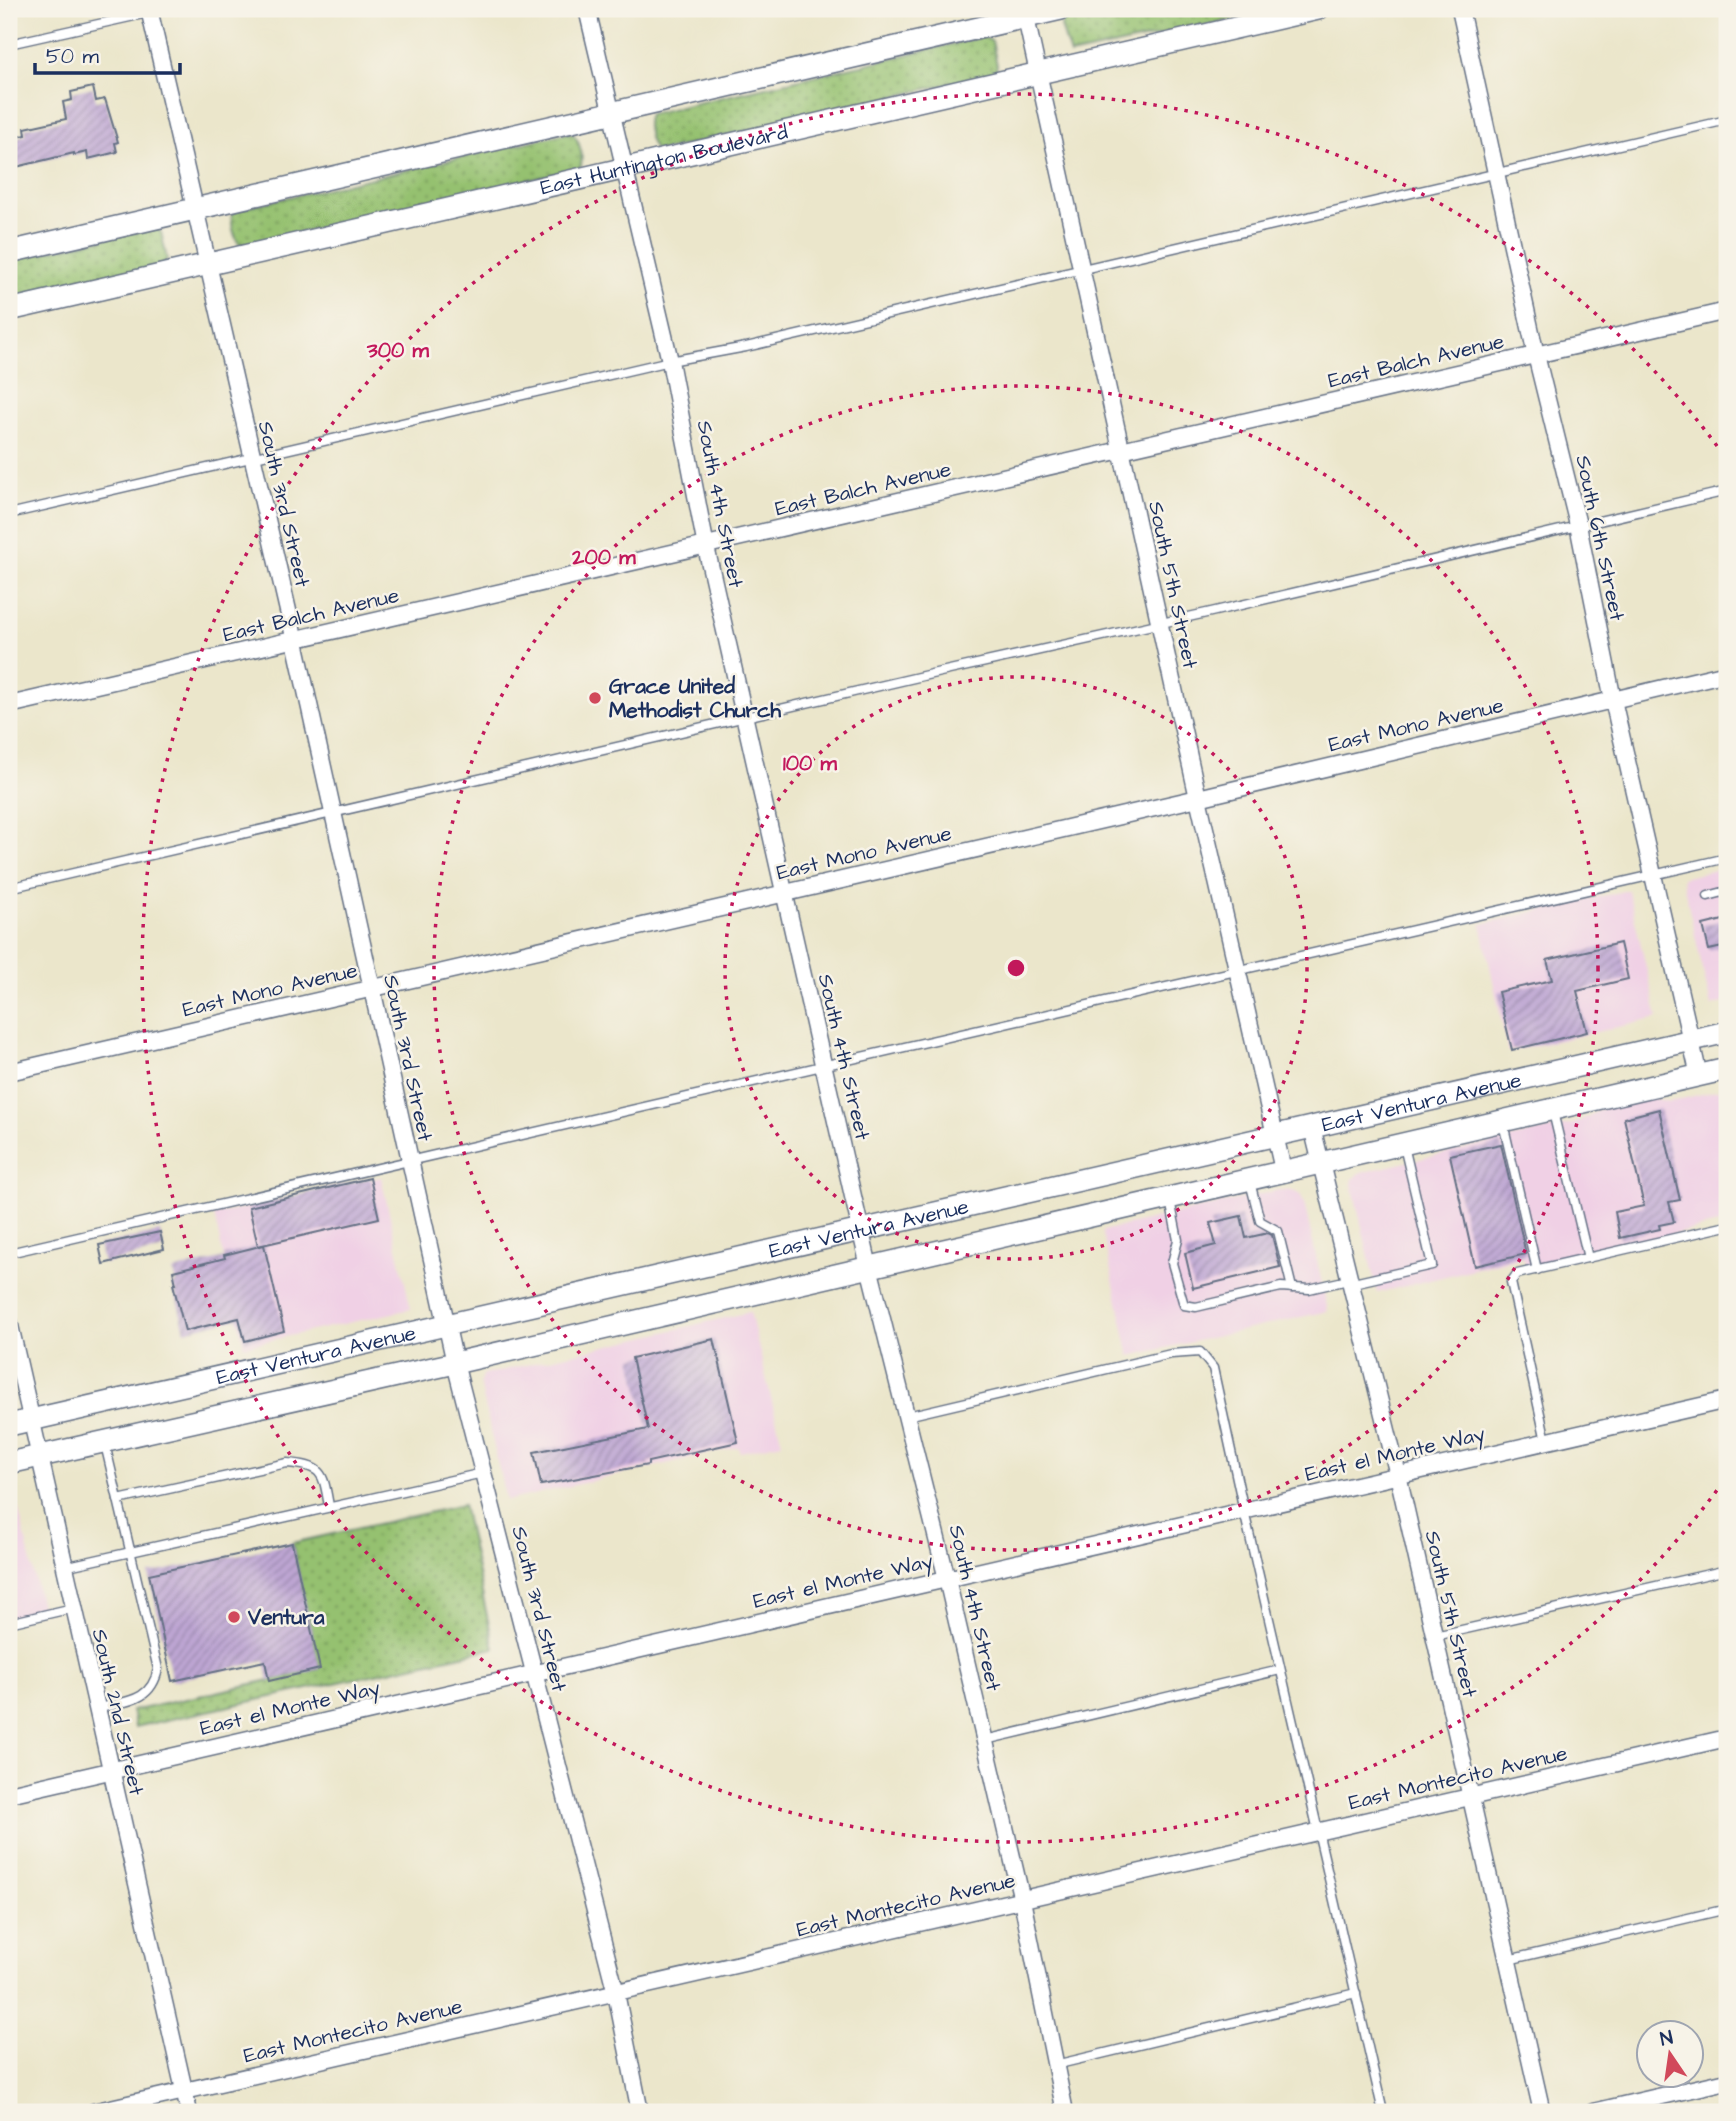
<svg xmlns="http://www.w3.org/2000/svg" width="1736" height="2121" viewBox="0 0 1736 2121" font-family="'Architects Daughter',sans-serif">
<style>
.built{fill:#f0d0e5}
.green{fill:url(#green-dots);stroke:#587866;stroke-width:2}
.building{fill:url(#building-hatch)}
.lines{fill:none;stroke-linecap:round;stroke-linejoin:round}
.lane-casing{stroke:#646f84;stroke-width:11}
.street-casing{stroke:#646f84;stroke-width:19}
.secondary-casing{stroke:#646f84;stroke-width:24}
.lane{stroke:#fff;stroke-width:8}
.street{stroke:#fff;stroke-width:16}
.secondary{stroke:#fff;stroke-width:21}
.ring{fill:none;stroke:#c2185b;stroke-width:3.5;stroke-dasharray:3.5 7}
.poi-dot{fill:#d1495b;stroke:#f7f3e8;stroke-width:2.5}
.labels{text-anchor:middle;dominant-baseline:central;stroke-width:5;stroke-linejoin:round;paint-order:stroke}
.street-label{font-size:21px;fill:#1b2f5e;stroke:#f7f3e8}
.poi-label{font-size:21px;font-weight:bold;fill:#1b2f5e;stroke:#f7f3e8;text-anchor:start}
.centre{fill:#c2185b;stroke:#f7f3e8;stroke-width:3.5}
.ring-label{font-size:21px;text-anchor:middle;font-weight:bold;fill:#c2185b;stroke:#f7f3e8;stroke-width:5;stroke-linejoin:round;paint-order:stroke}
</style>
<defs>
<pattern id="green-dots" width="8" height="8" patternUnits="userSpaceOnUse" patternTransform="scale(1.75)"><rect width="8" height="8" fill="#95c16f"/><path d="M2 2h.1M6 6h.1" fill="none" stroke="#799d5e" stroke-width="1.8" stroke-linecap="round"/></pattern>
<pattern id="building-hatch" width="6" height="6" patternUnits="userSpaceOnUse" patternTransform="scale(1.75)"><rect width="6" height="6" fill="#bea6d3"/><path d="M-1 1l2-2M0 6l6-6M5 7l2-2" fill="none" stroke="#9a88ae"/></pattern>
</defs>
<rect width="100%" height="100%" fill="#f7f3e8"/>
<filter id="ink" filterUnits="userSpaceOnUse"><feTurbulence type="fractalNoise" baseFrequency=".0143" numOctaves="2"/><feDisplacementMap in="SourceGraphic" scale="14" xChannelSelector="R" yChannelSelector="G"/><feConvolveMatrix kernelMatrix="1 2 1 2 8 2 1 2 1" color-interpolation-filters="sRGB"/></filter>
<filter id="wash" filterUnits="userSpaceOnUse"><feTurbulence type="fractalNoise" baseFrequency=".00686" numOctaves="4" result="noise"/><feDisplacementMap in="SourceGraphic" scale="28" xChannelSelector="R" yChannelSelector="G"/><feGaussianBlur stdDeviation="1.57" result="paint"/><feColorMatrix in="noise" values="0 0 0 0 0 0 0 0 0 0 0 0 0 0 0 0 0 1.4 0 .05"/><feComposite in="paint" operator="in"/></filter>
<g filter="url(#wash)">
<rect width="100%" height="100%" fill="#ebe6cb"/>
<g class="built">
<polygon points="1727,867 1727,1002 1711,1006 1682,878"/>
<polygon points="1628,890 1658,1018 1508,1052 1481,924"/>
<polygon points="1727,1088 1727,1222 1526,1268 1523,1257 1377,1293 1352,1184 1353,1179 1359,1173 1576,1123 1605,1107 1650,1097 1669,1102"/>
<polygon points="381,1177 411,1309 244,1346 214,1215"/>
<polygon points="1279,1190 1290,1190 1300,1194 1304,1202 1328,1311 1130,1356 1102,1231"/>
<polygon points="750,1312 782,1443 740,1452 738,1447 506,1501 480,1383 483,1375"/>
<polygon points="14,1490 42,1610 9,1618 9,1491"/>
</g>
<g class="green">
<polygon points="1105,9 1280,9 1070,55 1061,26 1063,20"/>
<path d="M983,37L992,41L997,65L995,73L660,151L655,150C649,142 644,124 649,114Z"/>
<path d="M571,132C580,139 584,158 580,168L241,246C234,239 229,219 233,210Z"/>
<polygon points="154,227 161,232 167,259 163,265 9,301 9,260"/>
<polygon points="463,1505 494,1648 135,1727 132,1711 319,1669 292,1543"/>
</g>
<g id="blocks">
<g class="building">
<polygon points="93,87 96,101 105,99 118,142 115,143 117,152 88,159 87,152 74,155 74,153 12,168 9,139 26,135 25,128 66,119 63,102 72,100 71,92"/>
<polygon points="1727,919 1727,946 1709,950 1703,925"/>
<polygon points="1620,943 1628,979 1577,991 1587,1032 1512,1050 1498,992 1552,980 1547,960"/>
<polygon points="1659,1109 1680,1200 1669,1202 1674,1222 1659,1225 1660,1229 1620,1238 1615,1212 1644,1206 1624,1118"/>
<polygon points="1501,1144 1526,1254 1475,1266 1450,1155"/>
<polygon points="370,1178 379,1218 258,1246 249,1207"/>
<polygon points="1241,1216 1246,1238 1268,1233 1272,1235 1280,1267 1193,1288 1185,1253 1216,1245 1210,1223"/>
<polygon points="160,1232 164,1249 103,1264 99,1245"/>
<polygon points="264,1245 284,1331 245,1341 239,1318 185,1331 173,1284 176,1284 173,1271 225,1258 224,1255"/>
<polygon points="714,1339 738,1442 648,1462 648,1465 541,1485 534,1452 648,1429 632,1358"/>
<polygon points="292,1543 320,1669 269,1681 265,1661 172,1681 149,1574"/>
</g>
</g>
</g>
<g filter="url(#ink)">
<use href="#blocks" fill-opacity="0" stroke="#646f84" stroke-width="2"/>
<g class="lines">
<defs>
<g id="lane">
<polyline points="9,44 166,9"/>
<polyline points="9,514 670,361 746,347 1727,120"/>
<polyline points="9,888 927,675 1211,612 1727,491"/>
<polyline points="1708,896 1727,891"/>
<polyline points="1553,1112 1588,1258"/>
<polyline points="1503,1123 1537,1270"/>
<polyline points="1250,1182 1260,1221 1278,1231 1292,1288"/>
<polyline points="1170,1200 1178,1240 1172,1263 1184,1305 1196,1307 1281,1287 1309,1289 1348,1280"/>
<polyline points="9,1253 1727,858"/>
<polyline points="1349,1284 1432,1265 1404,1146"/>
<polyline points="907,1416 1171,1354 1200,1352 1213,1368 1244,1511 1383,2112"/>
<polyline points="1546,1441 1511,1282 1517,1274 1727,1226"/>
<path d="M118,1500L287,1463C324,1466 323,1473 329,1506"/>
<polyline points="64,1567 483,1473"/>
<polyline points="9,1623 73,1608"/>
<polyline points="1435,1636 1727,1570"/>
<path d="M96,1709C125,1701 151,1703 158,1669L105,1444"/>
<polyline points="985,1740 1280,1670"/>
<polyline points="1508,1960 1727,1909"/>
<polyline points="1055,2065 1356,1993"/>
</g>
<g id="street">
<polyline points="149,9 295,641 455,1363 616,1993 640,2112"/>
<polyline points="587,9 670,361 706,547 869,1267 947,1579 1022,1900 1065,2112"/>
<polyline points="1024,9 1198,798 1283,1170"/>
<polyline points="1460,9 1536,355 1578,525 1613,700 1699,1076"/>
<polyline points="9,705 1727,311"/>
<polyline points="9,1072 1198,798 1727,673"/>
<polyline points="1312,1127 1398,1475 1542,2112"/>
<polyline points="9,1321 189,2112"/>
<polyline points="9,1794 1727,1400"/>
<polyline points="93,2112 1727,1738"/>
<polyline points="1593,2112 1727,2081"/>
</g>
<g id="secondary">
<polyline points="9,252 1061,9"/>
<path id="s1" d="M9,310L1318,9"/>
<path id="s2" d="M9,1425L1727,1032"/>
<polyline points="9,1463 455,1363 1727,1069"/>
</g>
</defs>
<use href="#lane" class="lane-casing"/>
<use href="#street" class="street-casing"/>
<use href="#secondary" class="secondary-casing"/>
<use href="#lane" class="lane"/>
<use href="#street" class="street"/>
<use href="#secondary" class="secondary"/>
</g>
</g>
<g class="ring">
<circle cx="1016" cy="968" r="291"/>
<circle cx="1016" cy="968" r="582"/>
<path d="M1723 1482A874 874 0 1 1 1723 454"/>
</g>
<g class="poi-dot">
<circle cx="595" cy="698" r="7"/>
<circle cx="234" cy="1617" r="7"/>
</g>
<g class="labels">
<g class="street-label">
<text stroke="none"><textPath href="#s1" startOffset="672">East Huntington Boulevard</textPath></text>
<text transform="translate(1416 361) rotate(-13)">East Balch Avenue</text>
<text transform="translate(863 489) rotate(-13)">East Balch Avenue</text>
<text transform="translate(284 504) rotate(77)">South 3rd Street</text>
<text transform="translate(720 504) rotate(79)">South 4th Street</text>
<text transform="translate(1600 538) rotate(78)">South 6th Street</text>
<text transform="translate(1173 585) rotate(78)">South 5th Street</text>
<text transform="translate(311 615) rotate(-13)">East Balch Avenue</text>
<text transform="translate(1416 725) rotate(-13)">East Mono Avenue</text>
<text transform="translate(864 853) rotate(-13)">East Mono Avenue</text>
<text transform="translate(270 990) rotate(-13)">East Mono Avenue</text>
<text transform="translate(844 1057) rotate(77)">South 4th Street</text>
<text transform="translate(408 1058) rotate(78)">South 3rd Street</text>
<text stroke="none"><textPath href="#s2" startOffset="1449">East Ventura Avenue</textPath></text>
<text stroke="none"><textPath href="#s2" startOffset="882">East Ventura Avenue</textPath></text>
<text stroke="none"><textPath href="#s2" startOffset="315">East Ventura Avenue</textPath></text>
<text transform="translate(1395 1454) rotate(-13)">East el Monte Way</text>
<text transform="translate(843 1581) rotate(-13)">East el Monte Way</text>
<text transform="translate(975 1608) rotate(77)">South 4th Street</text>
<text transform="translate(539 1609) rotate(76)">South 3rd Street</text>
<text transform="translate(1451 1614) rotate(77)">South 5th Street</text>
<text transform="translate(290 1708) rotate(-13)">East el Monte Way</text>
<text transform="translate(118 1712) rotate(77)">South 2nd Street</text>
<text transform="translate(1458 1778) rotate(-13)">East Montecito Avenue</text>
<text transform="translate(906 1905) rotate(-13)">East Montecito Avenue</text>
<text transform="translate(353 2031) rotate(-13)">East Montecito Avenue</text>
</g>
<g class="poi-label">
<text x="609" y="686">Grace United<tspan x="609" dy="24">Methodist Church</tspan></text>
<text x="248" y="1617">Ventura</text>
</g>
</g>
<circle cx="1016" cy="968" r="10" class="centre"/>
<g class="ring-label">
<text x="398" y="357">300 m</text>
<text x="604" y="564">200 m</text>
<text x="810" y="770">100 m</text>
</g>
<rect width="1736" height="2121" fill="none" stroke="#f7f3e8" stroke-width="35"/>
<g transform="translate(1670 2054) rotate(347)"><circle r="33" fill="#f7f3e8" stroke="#9fa5b1" stroke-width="2"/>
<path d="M0-5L12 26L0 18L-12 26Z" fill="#d1495b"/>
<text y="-10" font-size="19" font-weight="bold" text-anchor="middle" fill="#1b2f5e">N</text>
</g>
<path d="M35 63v10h145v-10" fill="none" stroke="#1b2f5e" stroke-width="3.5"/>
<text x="46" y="63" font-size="21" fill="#1b2f5e" stroke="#f7f3e8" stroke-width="5" paint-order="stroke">50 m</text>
</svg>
